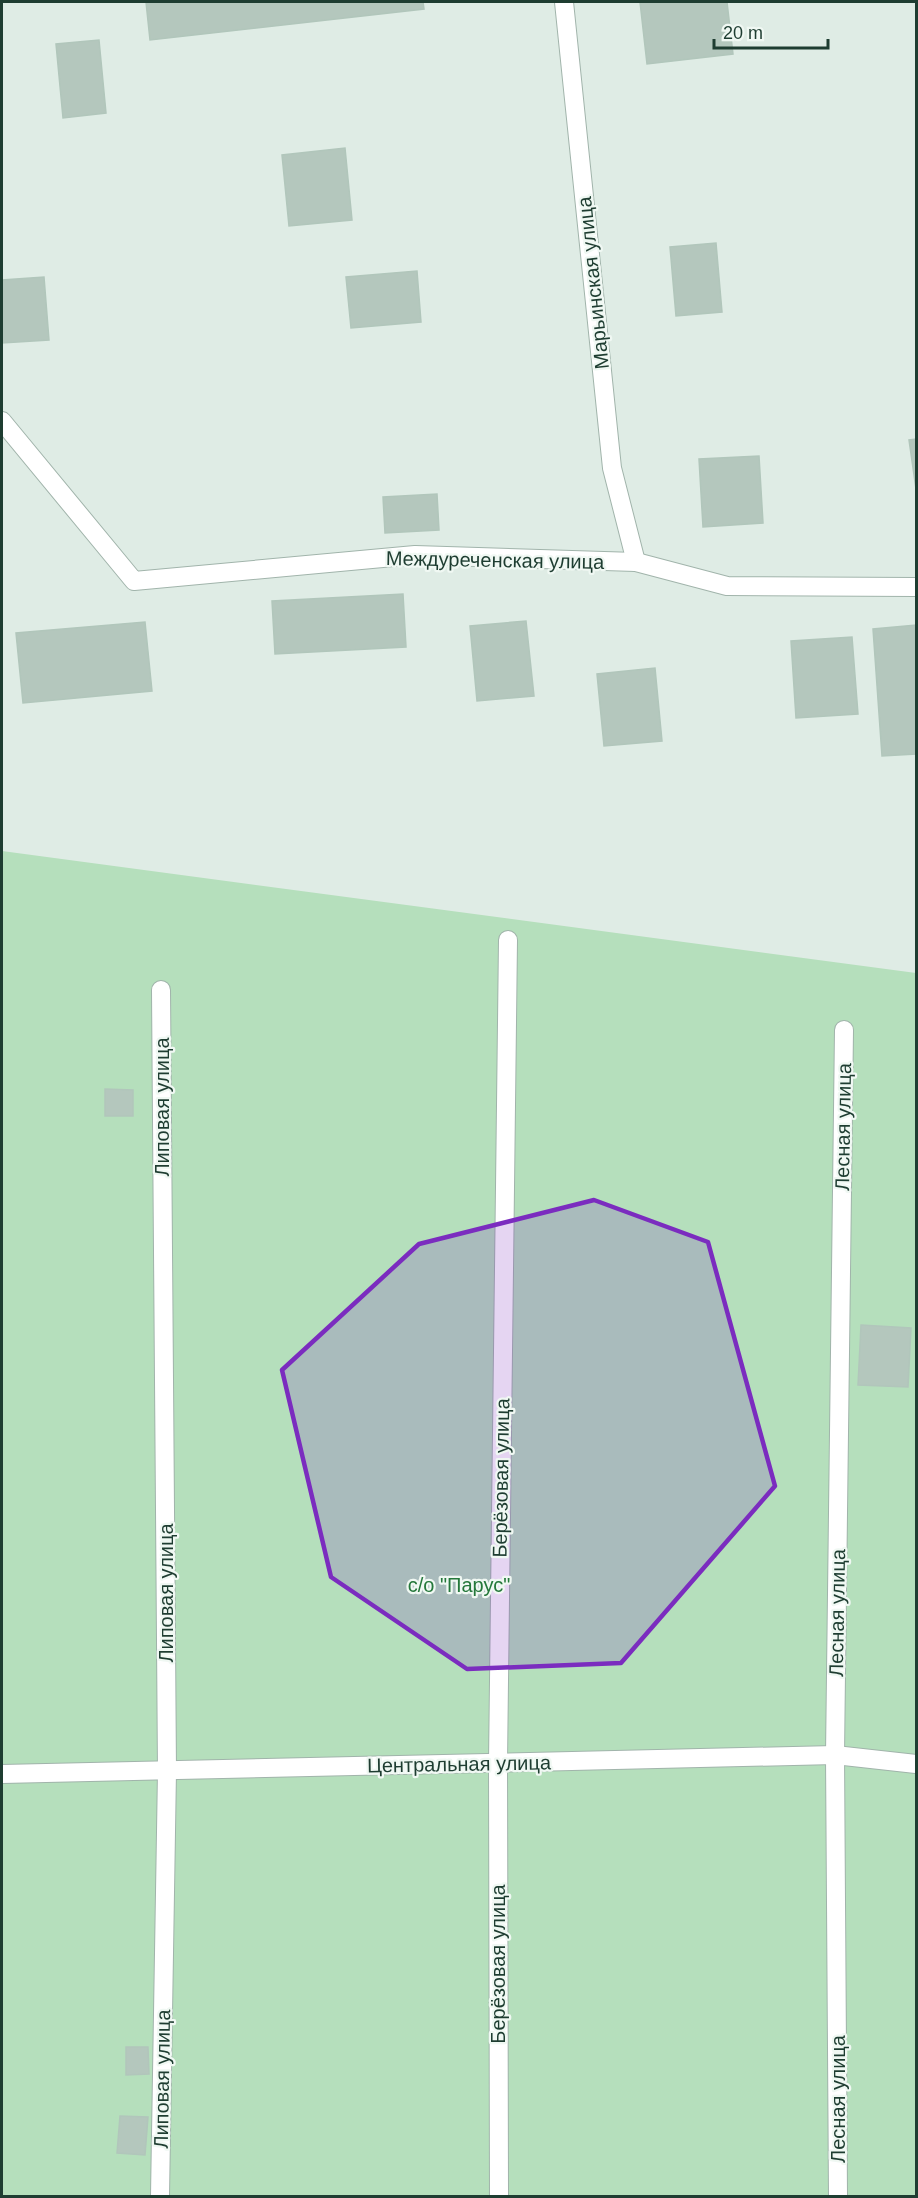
<svg xmlns="http://www.w3.org/2000/svg" width="918" height="2198" viewBox="0 0 918 2198" font-family="Helvetica,sans-serif">
<style>
.green{fill:#b5dfbc}
.building{fill:#b4c7bd;stroke:#b1c6bb;stroke-width:1.5}
.lines{fill:none;stroke-linecap:round;stroke-linejoin:round}
.minor-casing{stroke:#a1b4ab;stroke-width:20}
.minor{stroke:#fff;stroke-width:18}
.marked{fill:#7b2cbf;fill-opacity:0.2;stroke:#7b2cbf;stroke-width:4.5;stroke-linejoin:round}
.labels{text-anchor:middle;dominant-baseline:central;stroke-width:4.5;stroke-linejoin:round;paint-order:stroke}
.street-label{font-size:20px;fill:#1e3d31;stroke:#f0f8f3}
.park-label{font-size:20px;fill:#25783b;stroke:#f0f8f3}
</style>
<rect width="100%" height="100%" fill="#dfece5"/>
<polygon class="green" points="2,851 916,973 916,2196 2,2196"/>
<g class="building">
<polygon points="146,2 423,2 424,9 150,40"/>
<polygon points="640,2 727,2 733,54 647,64"/>
<polygon points="99,40 106,113 63,118 56,44"/>
<polygon points="345,148 352,220 289,226 282,155"/>
<polygon points="716,243 722,312 676,316 670,247"/>
<polygon points="417,271 421,322 351,328 346,277"/>
<polygon points="44,277 49,340 2,343 2,280"/>
<polygon points="916,439 916,489 909,440"/>
<polygon points="759,456 763,523 703,527 699,459"/>
<polygon points="437,494 439,530 385,533 383,497"/>
<polygon points="403,594 406,647 275,654 272,601"/>
<polygon points="526,621 534,696 477,701 470,626"/>
<polygon points="145,622 152,691 23,703 16,633"/>
<polygon points="916,625 916,754 882,756 873,629"/>
<polygon points="852,637 858,714 796,718 791,641"/>
<polygon points="655,668 662,741 604,746 597,674"/>
<polygon points="105,1089 133,1090 133,1116 105,1116"/>
<polygon points="861,1325 911,1328 908,1387 858,1385"/>
<polygon points="126,2047 148,2047 149,2074 126,2075"/>
<polygon points="120,2116 148,2117 145,2155 117,2153"/>
</g>
<g class="lines">
<defs>
<g id="minor">
<polyline points="564,2 612,468 636,562"/>
<polyline points="2,421 134,581 415,555 636,562 727,586 916,587"/>
<polyline points="2,1774 835,1755 916,1764"/>
<polyline points="160,2196 167,1771 161,990"/>
<polyline points="499,2196 498,1763 508,940"/>
<polyline points="838,2196 835,1755 844,1030"/>
</g>
</defs>
<use href="#minor" class="minor-casing"/>
<use href="#minor" class="minor"/>
</g>
<path class="marked" d="M594,1200L708,1242L775,1486L621,1663L467,1669L331,1577L282,1370L419,1244Z"/>
<g class="labels">
<g class="street-label">
<text transform="translate(593 283) rotate(-96)">Марьинская улица</text>
<text transform="translate(495 560) rotate(1)">Междуреченская улица</text>
<text transform="translate(162 1107) rotate(-90)">Липовая улица</text>
<text transform="translate(843 1127) rotate(-89)">Лесная улица</text>
<text transform="translate(501 1478) rotate(-89)">Берёзовая улица</text>
<text transform="translate(166 1593) rotate(-90)">Липовая улица</text>
<text transform="translate(837 1613) rotate(-89)">Лесная улица</text>
<text transform="translate(459 1764) rotate(-1)">Центральная улица</text>
<text transform="translate(498 1964) rotate(-90)">Берёзовая улица</text>
<text transform="translate(162 2079) rotate(-89)">Липовая улица</text>
<text transform="translate(838 2099) rotate(-90)">Лесная улица</text>
</g>
<g class="park-label">
<text x="459" y="1585">с/о "Парус"</text>
</g>
</g>
<rect width="918" height="2198" fill="none" stroke="#1e3d31" stroke-width="6"/>
<path d="M714 39v9h114v-9" fill="none" stroke="#1e3d31" stroke-width="3"/>
<text x="723" y="39" font-size="18" fill="#1e3d31" stroke="#f0f8f3" stroke-width="4.5" paint-order="stroke">20 m</text>
</svg>
